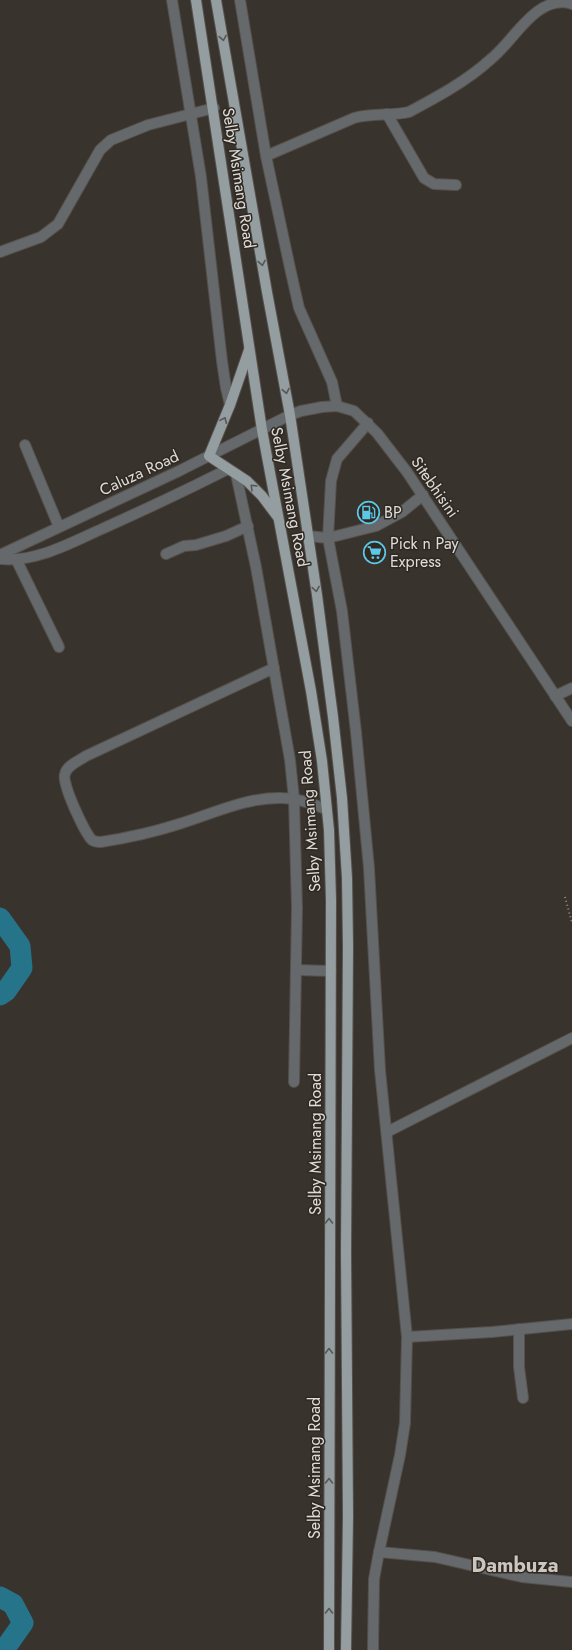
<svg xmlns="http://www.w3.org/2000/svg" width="572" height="1650" viewBox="0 0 572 1650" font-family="Jost,sans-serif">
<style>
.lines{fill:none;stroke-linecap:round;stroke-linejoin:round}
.river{stroke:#25748a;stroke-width:21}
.minor-casing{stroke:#56514c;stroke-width:12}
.major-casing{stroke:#56514c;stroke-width:12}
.path{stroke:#8f8b86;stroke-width:2;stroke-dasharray:1 3;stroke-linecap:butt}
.minor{stroke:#65696b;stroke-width:10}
.major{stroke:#949da0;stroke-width:10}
.oneway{stroke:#575755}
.labels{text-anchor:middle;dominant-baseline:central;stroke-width:3;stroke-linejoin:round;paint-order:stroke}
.street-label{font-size:16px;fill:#e0dcd8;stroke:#2e2923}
.poi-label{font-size:16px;fill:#e0dcd8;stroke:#2e2923;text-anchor:start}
.district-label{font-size:20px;font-weight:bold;fill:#cdc6be;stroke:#2e2923}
</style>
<rect width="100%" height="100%" fill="#38332d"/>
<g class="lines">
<g class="river">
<polyline points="0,918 20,946 22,968 6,991 0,995"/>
<polyline points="0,1597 13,1604 23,1623 4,1650"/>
</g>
<defs>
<g id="minor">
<polyline points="172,0 201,177 222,361 226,388 230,405"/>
<polyline points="240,0 266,156 290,268 299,308 332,382 337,406"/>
<polyline points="387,114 424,178 434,184 456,185"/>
<path d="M266,156L354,118C372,113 390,116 409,112C437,97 467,81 491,59C508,45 520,24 538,11C548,4 560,0 572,4"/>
<polyline points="0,252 41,237 58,224 100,150 111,140 148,125 214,108"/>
<polyline points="368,423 337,459 331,481 328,538 376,526 402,512 423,495"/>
<polyline points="25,445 59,527"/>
<polyline points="236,474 256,567 290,760 294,799 297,908 294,1082"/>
<polyline points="308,536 328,538 342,611 356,732 369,868 380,1070 407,1337 405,1423 400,1455 379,1552 374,1579 373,1650"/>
<polyline points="166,554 184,546 196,545 226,536 248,526"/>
<polyline points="0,555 179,471 290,415 301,411 322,407 337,406 354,411 377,433 407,472 572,721"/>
<path d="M0,559C36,563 72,542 104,528C146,509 187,490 228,469"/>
<polyline points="16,559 59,647"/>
<path d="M274,668L86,756C79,761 67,765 65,774C61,783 85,833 92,840C95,842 98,842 101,842C127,838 154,832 179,824C212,814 246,797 282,798C298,798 312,804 326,809"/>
<polyline points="555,696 572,688"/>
<polyline points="297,970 331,971"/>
<polyline points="387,1132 572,1038"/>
<polyline points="519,1329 519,1367 523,1398"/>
<polyline points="407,1337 492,1332 572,1324"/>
<polyline points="379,1552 435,1557 522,1577 572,1582"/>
</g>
<g id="major">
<polyline points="196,0 262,430 311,691 322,761 329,830 331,900 329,1650"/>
<polyline points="216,0 267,292 290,415 317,595 333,717 342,798 347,878 348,946 346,1252 348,1516 346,1650"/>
<polyline points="249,350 230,405 209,456 247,481 262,496 277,516"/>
</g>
</defs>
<use href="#minor" class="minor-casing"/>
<use href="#major" class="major-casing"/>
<polyline class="path" points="565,897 572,923"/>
<use href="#minor" class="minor"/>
<use href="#major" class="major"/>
</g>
<defs><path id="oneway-chevron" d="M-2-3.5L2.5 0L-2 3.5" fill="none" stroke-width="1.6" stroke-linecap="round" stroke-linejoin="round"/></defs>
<g class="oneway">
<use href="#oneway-chevron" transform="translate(223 38) rotate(80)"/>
<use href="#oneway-chevron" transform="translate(262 263) rotate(80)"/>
<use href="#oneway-chevron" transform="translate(286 391) rotate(79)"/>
<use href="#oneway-chevron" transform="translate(224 420) rotate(-66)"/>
<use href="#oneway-chevron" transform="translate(253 487) rotate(-135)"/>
<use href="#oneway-chevron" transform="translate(316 589) rotate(81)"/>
<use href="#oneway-chevron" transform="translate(329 1221) rotate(-90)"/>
<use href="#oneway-chevron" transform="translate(329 1351) rotate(-90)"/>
<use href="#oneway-chevron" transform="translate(329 1481) rotate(-90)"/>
<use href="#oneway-chevron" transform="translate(329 1611) rotate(-90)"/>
</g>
<defs>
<symbol id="fuel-ring" viewBox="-11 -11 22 22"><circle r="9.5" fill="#2e2923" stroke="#5cc7e7" stroke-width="1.5"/><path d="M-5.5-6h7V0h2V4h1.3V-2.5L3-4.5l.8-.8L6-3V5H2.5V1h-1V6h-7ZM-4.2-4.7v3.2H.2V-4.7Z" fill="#5cc7e7"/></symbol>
<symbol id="supermarket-ring" viewBox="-11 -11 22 22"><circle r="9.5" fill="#2e2923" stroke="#5cc7e7" stroke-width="1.5"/><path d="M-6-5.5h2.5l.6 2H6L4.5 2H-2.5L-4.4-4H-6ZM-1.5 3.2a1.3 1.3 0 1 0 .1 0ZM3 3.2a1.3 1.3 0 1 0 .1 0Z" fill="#5cc7e7"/></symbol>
</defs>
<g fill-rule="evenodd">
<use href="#fuel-ring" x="356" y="500" width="25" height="25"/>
<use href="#supermarket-ring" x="362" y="540" width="25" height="25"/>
</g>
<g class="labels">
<g class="street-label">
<text transform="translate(239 178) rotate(81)">Selby Msimang Road</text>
<text transform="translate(139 473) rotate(-25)">Caluza Road</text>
<text transform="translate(435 487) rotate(55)">Sitebhisini</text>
<text transform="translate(290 497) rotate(79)">Selby Msimang Road</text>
<text transform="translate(310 821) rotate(-94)">Selby Msimang Road</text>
<text transform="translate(315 1144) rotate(-90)">Selby Msimang Road</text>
<text transform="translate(314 1468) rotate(-90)">Selby Msimang Road</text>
</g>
<g class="poi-label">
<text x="384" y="512">BP</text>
<text x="390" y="543">Pick n Pay<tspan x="390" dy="18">Express</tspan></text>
</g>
<g class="district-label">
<text x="515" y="1565">Dambuza</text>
</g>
</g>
</svg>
